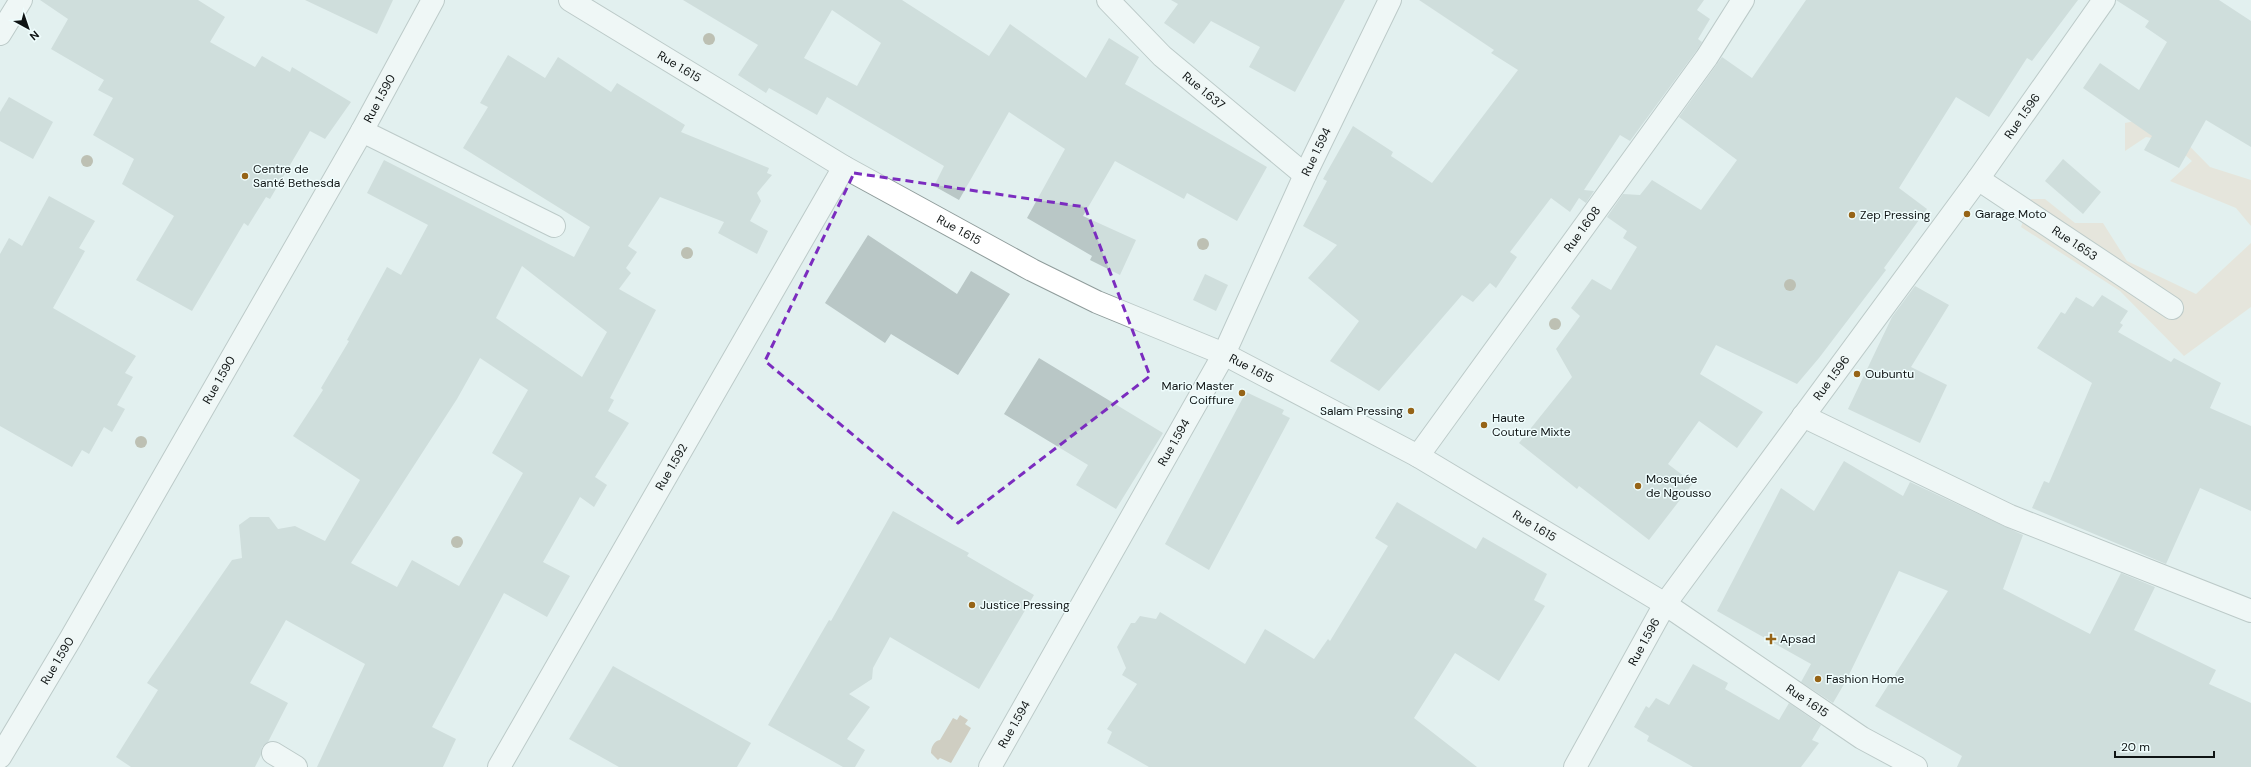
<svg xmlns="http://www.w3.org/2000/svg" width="2251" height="767" viewBox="0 0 2251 767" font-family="'DM Sans',sans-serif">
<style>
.green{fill:#e9d8c5}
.water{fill:#b9a48c}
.building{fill:#b9c7c6;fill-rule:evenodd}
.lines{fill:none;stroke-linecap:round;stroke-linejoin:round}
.minor-casing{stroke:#8f9c9b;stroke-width:24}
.minor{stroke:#fff;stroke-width:22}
.tree{fill:#90866c}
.marked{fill:none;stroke:#7b2cbf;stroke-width:3;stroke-dasharray:8 5;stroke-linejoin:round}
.poi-dot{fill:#966417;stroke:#effdfd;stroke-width:1.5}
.labels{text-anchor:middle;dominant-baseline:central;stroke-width:3;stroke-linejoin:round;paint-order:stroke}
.street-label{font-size:12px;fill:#0f1414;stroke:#effdfd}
.poi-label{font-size:12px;fill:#0f1414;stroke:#effdfd;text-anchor:start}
</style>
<rect width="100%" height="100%" fill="#e2f0ef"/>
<g class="green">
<polygon points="2160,116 2210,167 2251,180 2251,226 2236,208 2170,181 2192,161 2169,141 2146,137 2125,151 2125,123"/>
<polygon points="2031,199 2045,199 2075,223 2103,223 2127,261 2196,294 2251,243 2251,307 2184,356 2120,291 2021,227"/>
</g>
<path class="water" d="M960,715L968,720L965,724L971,728L951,763L940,758L938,760L931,753C931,747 934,741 940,740L953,718L957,720Z"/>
<g class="building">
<polygon points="40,0 198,0 225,17 210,42 255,67 262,56 290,72 292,67 351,102 325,139 310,131 270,199 266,197 248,226 244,223 192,311 136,280 174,216 122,184 134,159 93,135 113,98 98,90 104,80 51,49 68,19"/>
<polygon points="305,0 393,0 377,34"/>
<path d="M683,0H902L989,56L1010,24L1086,78L1109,38L1139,57L1125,84L1267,167L1237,221L1187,193L1184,199L1115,161L1083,216L1136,240L1120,275L1090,260L1092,256L1027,218L1065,149L1009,112L959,200L934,186L944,166L827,97L817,115L769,88L766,93L738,75L758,45ZM832,10L881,43L857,86L804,58Z"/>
<polygon points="1171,0 1345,0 1295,92 1249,67 1260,47 1211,21 1194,44 1164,23 1178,4"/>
<polygon points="1419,0 1704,0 1697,10 1710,19 1698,39 1702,42 1697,50 1630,141 1620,135 1584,190 1594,191 1586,203 1579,198 1570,212 1551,198 1510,252 1517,257 1496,288 1490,283 1473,302 1462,295 1379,391 1330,361 1359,321 1308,278 1337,245 1303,226 1327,181 1323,179 1353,126 1393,152 1391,156 1432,183 1518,70 1491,53 1494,50"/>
<polygon points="1806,0 2078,0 2032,61 2027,58 1989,117 1956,97 1899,188 1927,209 1884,268 1886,270 1819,358 1797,384 1716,345 1700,374 1763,412 1737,448 1699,421 1668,464 1693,483 1649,540 1579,486 1577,489 1519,443 1572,377 1556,349 1580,316 1571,308 1592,279 1611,290 1637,247 1623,238 1627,231 1607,217 1623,194 1640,195 1652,180 1701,210 1737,160 1679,117 1722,57 1752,78"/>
<polygon points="2116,0 2219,0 2251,21 2251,147 2206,120 2179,168 2144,150 2152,136 2083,88 2100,63 2139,90 2167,42 2145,27 2149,21"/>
<path d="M508,55L545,78L558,57L611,92L617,83L685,125L681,132L769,168L767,173L772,175L757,193L761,201L750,221L768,231L757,254L718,233L724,222L660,197L628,246L637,252L626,268L631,273L619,289L656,310L610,398L614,400L608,411L629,423L595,477L607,485L594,507L580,497L543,562L570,576L547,617L504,593L432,727L456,739L443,767H317L365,664L286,620L250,683L288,703L268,742L262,747L261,755L255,767H131L116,757L158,690L147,683L232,560L242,558L239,525L250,517H269L278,529L295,526L325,541L360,480L293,436L323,390L321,388L349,341L347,340L387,267L401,275L428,225L367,193L384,160L574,257L590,227L463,148L488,107L480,103ZM522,266L607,332L582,377L496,318ZM480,358L528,390L492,453L523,473L459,586L412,560L397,587L351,563L457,399Z"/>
<polygon points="9,97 53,122 33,159 0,141 0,112"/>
<polygon points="2063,159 2101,192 2083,214 2045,181"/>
<polygon points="49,196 95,221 79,248 85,251 53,308 136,356 125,373 133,377 117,405 125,409 112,432 104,427 89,454 82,450 72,467 0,426 0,254 9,238 22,246"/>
<polygon points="868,235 957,294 971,271 1010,294 958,375 891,334 885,343 825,303"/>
<polygon points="1205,274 1228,285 1216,311 1193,300"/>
<polygon points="1915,286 1949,305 1911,367 1947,385 1920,443 1848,409 1892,317"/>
<polygon points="2102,295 2128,311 2120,323 2123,325 2118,332 2171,362 2174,358 2221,383 2210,408 2251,426 2251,511 2200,488 2166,564 2032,508 2044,481 2049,483 2092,383 2037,348 2061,312 2065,314 2076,297 2093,307"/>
<polygon points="1039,358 1163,433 1116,509 1076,485 1088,465 1004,414"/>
<polygon points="1246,392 1284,410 1282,414 1290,418 1209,570 1165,544"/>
<polygon points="1844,461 1903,496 1910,482 2023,535 2003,589 2090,634 2121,573 2155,587 2134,630 2216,670 2209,684 2251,703 2251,767 1957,767 1962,756 1875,706 1948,591 1899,571 1847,679 1833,703 1801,682 1811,664 1717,611 1781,488 1814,511"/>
<polygon points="1397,502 1476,549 1483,537 1547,574 1534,600 1545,606 1499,681 1455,653 1414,718 1477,767 1149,767 1107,743 1112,732 1107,729 1137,684 1122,675 1126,668 1117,647 1131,623 1135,623 1140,616 1156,619 1160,612 1245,664 1265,629 1314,659 1328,639 1330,641 1388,546 1375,538"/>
<polygon points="893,511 954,545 969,553 967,556 1034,595 979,689 890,637 873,668 872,679 849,694 870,707 847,739 865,750 855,767 843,767 768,725 829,620 831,621"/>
<polygon points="1693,664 1728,683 1725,689 1779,720 1789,703 1821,725 1812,740 1819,743 1801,767 1693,767 1647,741 1649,736 1634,727 1646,706 1649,708 1656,698 1669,705"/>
<polygon points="613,666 751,743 737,767 619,767 569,739"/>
</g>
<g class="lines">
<defs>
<g id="minor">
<path id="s1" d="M570,0L844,167L1032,270L1097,302L1224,354L1418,456L1665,604L1862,738L1916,767"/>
<path id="s2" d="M1108,0L1162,56L1305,175"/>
<polyline points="0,34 21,0"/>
<polyline points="362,131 554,226"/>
<path id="s3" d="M1978,179L2172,308"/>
<polyline points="1803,416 2010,516 2251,611"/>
<path id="s4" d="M1418,456L1707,57L1743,0"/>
<polyline points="273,753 296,767"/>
<path id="s5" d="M0,757L71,638L362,131L433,0"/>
<path id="s6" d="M499,767L844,167"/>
<path id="s7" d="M990,767L1224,354L1305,175L1390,0"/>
<path id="s8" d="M1575,767L1665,604L1978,179L2104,0"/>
</g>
</defs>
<use href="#minor" class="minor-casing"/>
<use href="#minor" class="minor"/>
</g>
<g class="tree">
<circle cx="709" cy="39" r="6"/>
<circle cx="87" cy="161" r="6"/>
<circle cx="1203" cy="244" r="6"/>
<circle cx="687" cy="253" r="6"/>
<circle cx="1790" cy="285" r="6"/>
<circle cx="1555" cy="324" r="6"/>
<circle cx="141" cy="442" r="6"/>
<circle cx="457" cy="542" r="6"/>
</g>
<path d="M0 0H2251V767H0ZM854,173L1085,207L1150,376L958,523L765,361Z" fill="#e2f0ef" fill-opacity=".55" fill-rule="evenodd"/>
<path class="marked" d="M854,173L1085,207L1150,376L958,523L765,361Z"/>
<g class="poi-dot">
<circle cx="245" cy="176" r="4"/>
<circle cx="1967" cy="214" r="4"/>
<circle cx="1852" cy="215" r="4"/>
<circle cx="1857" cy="374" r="4"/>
<circle cx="1242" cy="393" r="4"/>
<circle cx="1411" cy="411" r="4"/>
<circle cx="1484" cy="425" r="4"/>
<circle cx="1638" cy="486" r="4"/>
<circle cx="972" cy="605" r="4"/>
<path d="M1769 633h4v4h4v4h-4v4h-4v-4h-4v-4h4z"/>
<circle cx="1818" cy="679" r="4"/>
</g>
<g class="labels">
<g class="street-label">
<text stroke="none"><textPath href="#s1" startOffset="128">Rue 1.615</textPath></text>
<text stroke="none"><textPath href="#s2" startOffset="132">Rue 1.637</textPath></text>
<text stroke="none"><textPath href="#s5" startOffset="760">Rue 1.590</textPath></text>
<text stroke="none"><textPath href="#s8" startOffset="791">Rue 1.596</textPath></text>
<text stroke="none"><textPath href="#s7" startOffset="697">Rue 1.594</textPath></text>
<text stroke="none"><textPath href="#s4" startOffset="280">Rue 1.608</textPath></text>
<text stroke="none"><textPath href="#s1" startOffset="452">Rue 1.615</textPath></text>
<text stroke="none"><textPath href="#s3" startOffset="116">Rue 1.653</textPath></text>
<text stroke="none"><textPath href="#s1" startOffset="776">Rue 1.615</textPath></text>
<text stroke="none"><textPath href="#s8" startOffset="467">Rue 1.596</textPath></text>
<text stroke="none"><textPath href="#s5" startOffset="436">Rue 1.590</textPath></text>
<text stroke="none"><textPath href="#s7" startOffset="373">Rue 1.594</textPath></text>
<text stroke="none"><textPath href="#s6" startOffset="346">Rue 1.592</textPath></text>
<text stroke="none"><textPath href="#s1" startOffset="1100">Rue 1.615</textPath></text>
<text stroke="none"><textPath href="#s8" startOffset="143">Rue 1.596</textPath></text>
<text stroke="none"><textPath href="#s5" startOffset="112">Rue 1.590</textPath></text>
<text stroke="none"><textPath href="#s1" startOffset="1424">Rue 1.615</textPath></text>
<text stroke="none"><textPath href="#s7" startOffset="49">Rue 1.594</textPath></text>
</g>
<g class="poi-label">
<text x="253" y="169">Centre de<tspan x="253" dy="14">Santé Bethesda</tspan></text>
<text x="1975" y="214">Garage Moto</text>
<text x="1860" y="215">Zep Pressing</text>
<text x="1865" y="374">Oubuntu</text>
<text x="1234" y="386" text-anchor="end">Mario Master<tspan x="1234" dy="14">Coiffure</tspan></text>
<text x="1403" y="411" text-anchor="end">Salam Pressing</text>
<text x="1492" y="418">Haute<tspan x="1492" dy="14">Couture Mixte</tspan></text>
<text x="1646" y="479">Mosquée<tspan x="1646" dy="14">de Ngousso</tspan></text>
<text x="980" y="605">Justice Pressing</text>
<text x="1780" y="639">Apsad</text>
<text x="1826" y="679">Fashion Home</text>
</g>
</g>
<g transform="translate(28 28) rotate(140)" stroke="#effdfd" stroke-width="3" paint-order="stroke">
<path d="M0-3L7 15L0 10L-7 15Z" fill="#0f1414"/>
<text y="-6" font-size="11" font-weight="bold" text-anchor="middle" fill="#0f1414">N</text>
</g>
<path d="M2115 751v6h99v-6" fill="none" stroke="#0f1414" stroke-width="2"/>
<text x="2121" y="751" font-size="12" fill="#0f1414" stroke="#effdfd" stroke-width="3" paint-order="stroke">20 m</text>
</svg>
